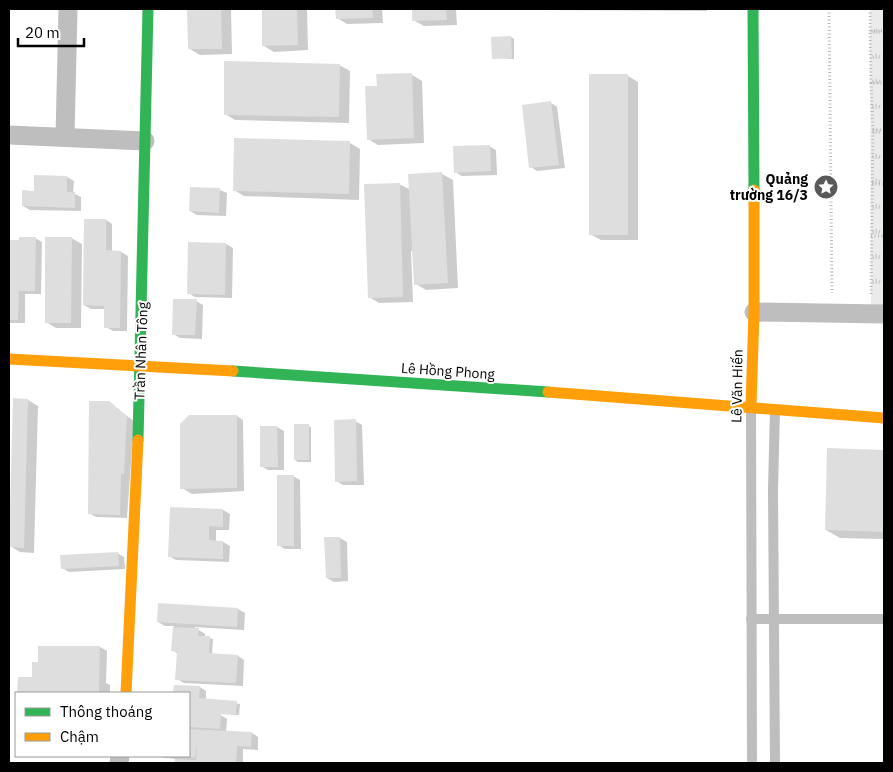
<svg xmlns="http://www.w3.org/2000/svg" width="893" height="772" viewBox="0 0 893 772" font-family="'IBM Plex Sans',sans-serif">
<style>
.grass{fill:url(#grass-tufts)}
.shadow{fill:#0003}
.building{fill:#dedede}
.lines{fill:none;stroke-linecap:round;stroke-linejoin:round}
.path{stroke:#b9b9b9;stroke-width:3;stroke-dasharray:1 2.5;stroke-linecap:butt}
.lane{stroke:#bebebe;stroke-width:10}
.street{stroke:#bebebe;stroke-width:19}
.fast{stroke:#30b455;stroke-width:11}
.slow{stroke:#ff9f0a;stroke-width:11}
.labels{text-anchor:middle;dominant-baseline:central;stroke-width:4;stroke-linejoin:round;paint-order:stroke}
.poi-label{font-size:14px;font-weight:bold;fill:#000;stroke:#fff;text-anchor:end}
.street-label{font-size:14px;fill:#000;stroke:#fff}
</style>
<defs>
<pattern id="grass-tufts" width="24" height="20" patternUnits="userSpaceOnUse" patternTransform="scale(1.25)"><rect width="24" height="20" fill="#ebebeb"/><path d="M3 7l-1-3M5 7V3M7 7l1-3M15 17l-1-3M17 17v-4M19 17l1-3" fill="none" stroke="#c8c8c8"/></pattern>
</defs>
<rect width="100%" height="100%" fill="#fff"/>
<polygon class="grass" points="870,9 884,9 884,314 871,314"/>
<g class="shadow">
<polygon points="189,9 231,9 232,54 200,55 190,49"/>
<polygon points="263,9 307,9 308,50 274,52 264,46"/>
<polygon points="337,9 382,9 383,23 347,24 337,18"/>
<polygon points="413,9 456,9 457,25 424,26 413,20"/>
<polygon points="538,9 707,9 707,11 541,10"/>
<polygon points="511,37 514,39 514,59 493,58"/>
<polygon points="339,65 350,71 349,123 235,120 225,114"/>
<polygon points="412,75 422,81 424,143 378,145 368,139 378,87"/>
<polygon points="628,76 638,82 638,240 601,240 590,234"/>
<polygon points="551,103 557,107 565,168 537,171 531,167"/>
<polygon points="235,139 350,143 360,149 359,200 244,196 234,190"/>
<polygon points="489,146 496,150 497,175 462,176 455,172"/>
<polygon points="442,174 453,180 458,288 426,290 416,284 414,251 411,251 413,302 379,303 369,297 399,184 411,190 410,175"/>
<polygon points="67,177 74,181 73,193 81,197 81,211 30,210 23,206 35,192"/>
<polygon points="220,190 227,193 226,216 197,215 190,211"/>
<polygon points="106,220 112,224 112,252 121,252 128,256 127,331 113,331 106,327 106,309 91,309 84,305"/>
<polygon points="35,238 42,242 41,294 25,294 25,323 10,323 9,241"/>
<polygon points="71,238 82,244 81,328 56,328 46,322"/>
<polygon points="189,243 226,244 233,248 232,298 195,297 188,293"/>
<polygon points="196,301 203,305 202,339 180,338 173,334"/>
<polygon points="28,400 38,406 34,553 20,552 10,546"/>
<polygon points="109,403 134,421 127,518 96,517 89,513"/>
<polygon points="237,416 243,420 244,491 192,494 182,488"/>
<polygon points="355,421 362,425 364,485 343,485 336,481"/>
<polygon points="308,426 311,427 311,462 298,462 295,460"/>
<polygon points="277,427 284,431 284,470 268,470 261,466"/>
<polygon points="829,450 884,451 884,539 840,538 826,530"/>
<polygon points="293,476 300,480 301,549 285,549 278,545"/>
<polygon points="223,510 230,514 229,530 216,530 216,542 223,542 230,546 229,562 176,560 169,556"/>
<polygon points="340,538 347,542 348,581 334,582 327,578"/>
<polygon points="117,553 124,557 125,569 69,572 62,568"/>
<polygon points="159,605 238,609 245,613 244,630 194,627 205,634 205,637 213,639 212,655 238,656 244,660 243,686 184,683 177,679 178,654 173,650 174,626 165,626 158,622"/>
<polygon points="100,647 107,651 106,683 110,685 110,693 19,693 19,678 37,678"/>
<polygon points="175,686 200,687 206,691 206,700 240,704 239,715 219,714 227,719 226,732 252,733 258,737 258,750 243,749 243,763 176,763 176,759 150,756 189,756 189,693 175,693"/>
</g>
<g class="building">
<polygon points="187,9 221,9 222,49 188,49"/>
<polygon points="262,9 297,9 298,45 262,46"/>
<polygon points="335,9 372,9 373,18 336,19"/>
<polygon points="412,9 446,9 447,20 412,21"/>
<polygon points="511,36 512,58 492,59 491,37"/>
<polygon points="224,61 340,64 339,117 224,115"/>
<polygon points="412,73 414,138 367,140 365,86 377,86 376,74"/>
<rect x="589" y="74" width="39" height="161"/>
<polygon points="551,101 559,165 529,168 522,105"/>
<polygon points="234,138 350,141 349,194 233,191"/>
<polygon points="490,145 491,171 454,173 453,146"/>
<polygon points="442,172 448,283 414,285 408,174"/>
<polygon points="34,175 67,176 67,192 75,192 75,208 22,206 22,190 34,191"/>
<polygon points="400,183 403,297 368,298 364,184"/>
<polygon points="190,187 220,188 219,213 189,211"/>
<polygon points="84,219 106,219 106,250 121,251 120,328 104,328 104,306 83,305"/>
<polygon points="19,237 36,237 35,291 19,291 18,320 9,320 9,240 19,240"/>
<polygon points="45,237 72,237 71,323 45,323"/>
<polygon points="188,242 226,243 225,295 187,294"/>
<polygon points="173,299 197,299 195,335 172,335"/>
<polygon points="13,398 28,399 24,548 9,547"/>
<polygon points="89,401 109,401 127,416 124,474 121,474 120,515 88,514"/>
<polygon points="189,415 237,415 237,488 180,489 180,424"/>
<polygon points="356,419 357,481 335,482 334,420"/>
<rect x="294" y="424" width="15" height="36"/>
<polygon points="260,426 277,426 278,467 260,467"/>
<polygon points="827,448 884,450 884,532 825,530"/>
<rect x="277" y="475" width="17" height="71"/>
<polygon points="170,507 223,509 223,527 209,526 209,540 223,541 223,559 168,557"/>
<polygon points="324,537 340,537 341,578 326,578"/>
<polygon points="118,552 119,566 61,569 60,555"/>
<polygon points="158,603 238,608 237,627 157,622"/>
<polygon points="173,627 199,628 198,636 210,636 209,653 238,655 236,683 175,680 177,652 171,651"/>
<polygon points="38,646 100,646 99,693 17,693 18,677 32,677 32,662 38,662"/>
<polygon points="174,685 200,686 199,698 237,701 236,714 221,714 220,729 189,727 189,693 173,693"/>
<polygon points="189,729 252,732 251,747 237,746 236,763 174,763 175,759 196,760 197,743 195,758 189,757"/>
</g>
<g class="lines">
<g class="path">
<polyline points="829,9 832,293"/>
<polyline points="870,31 870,9"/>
<polyline points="871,83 870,31 884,31"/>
<polyline points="873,130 884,130"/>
<polyline points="872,184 884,184"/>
<polyline points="871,236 884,236"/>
<polyline points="871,294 873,130 871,83 884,83"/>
</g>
<g class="lane">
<polyline points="751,407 752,763"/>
<polyline points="775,409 773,490 775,763"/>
<polyline points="751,619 884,619"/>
</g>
<g class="street">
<polyline points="9,135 145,141"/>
<polyline points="65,137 68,9"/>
<polyline points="754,312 884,314"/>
<polyline points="119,763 120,756"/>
</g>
<g class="fast">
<polyline points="753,9 754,190"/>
<polyline points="233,371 548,392"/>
<polyline points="138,440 148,9"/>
</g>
<g class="slow">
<polyline points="9,359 233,371"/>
<polyline points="548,392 884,418"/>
<polyline points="751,406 754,312 754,190"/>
<polyline points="126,693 138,440"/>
</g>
</g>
<defs>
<symbol id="sight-disc" viewBox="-11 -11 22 22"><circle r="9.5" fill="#595959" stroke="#fff"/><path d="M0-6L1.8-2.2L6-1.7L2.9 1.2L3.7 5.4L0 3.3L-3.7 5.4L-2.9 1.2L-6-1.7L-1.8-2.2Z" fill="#fff"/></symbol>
</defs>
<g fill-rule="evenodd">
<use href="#sight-disc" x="812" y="173" width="28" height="28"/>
</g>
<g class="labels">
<g class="poi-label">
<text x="808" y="179">Quảng<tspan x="808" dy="16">trường 16/3</tspan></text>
</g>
<g class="street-label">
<text transform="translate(141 351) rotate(-88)">Trần Nhân Tông</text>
<text transform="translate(448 371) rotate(4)">Lê Hồng Phong</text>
<text transform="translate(737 386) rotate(-89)">Lê Văn Hiến</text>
</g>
</g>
<rect width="893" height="772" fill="none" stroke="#000000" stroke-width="20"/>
<rect x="15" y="692" width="175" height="65" fill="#ffffff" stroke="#999999"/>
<rect x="25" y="708" width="25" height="8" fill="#30b455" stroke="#999999"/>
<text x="60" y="717" font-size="15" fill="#000000">Thông thoáng</text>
<rect x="25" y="733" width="25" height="8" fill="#ff9f0a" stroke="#999999"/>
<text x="60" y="742" font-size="15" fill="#000000">Chậm</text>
<path d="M18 38v8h66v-8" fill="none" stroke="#000000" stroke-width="2.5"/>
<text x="25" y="38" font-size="15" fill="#000000" stroke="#ffffff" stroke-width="4" paint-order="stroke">20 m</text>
</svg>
